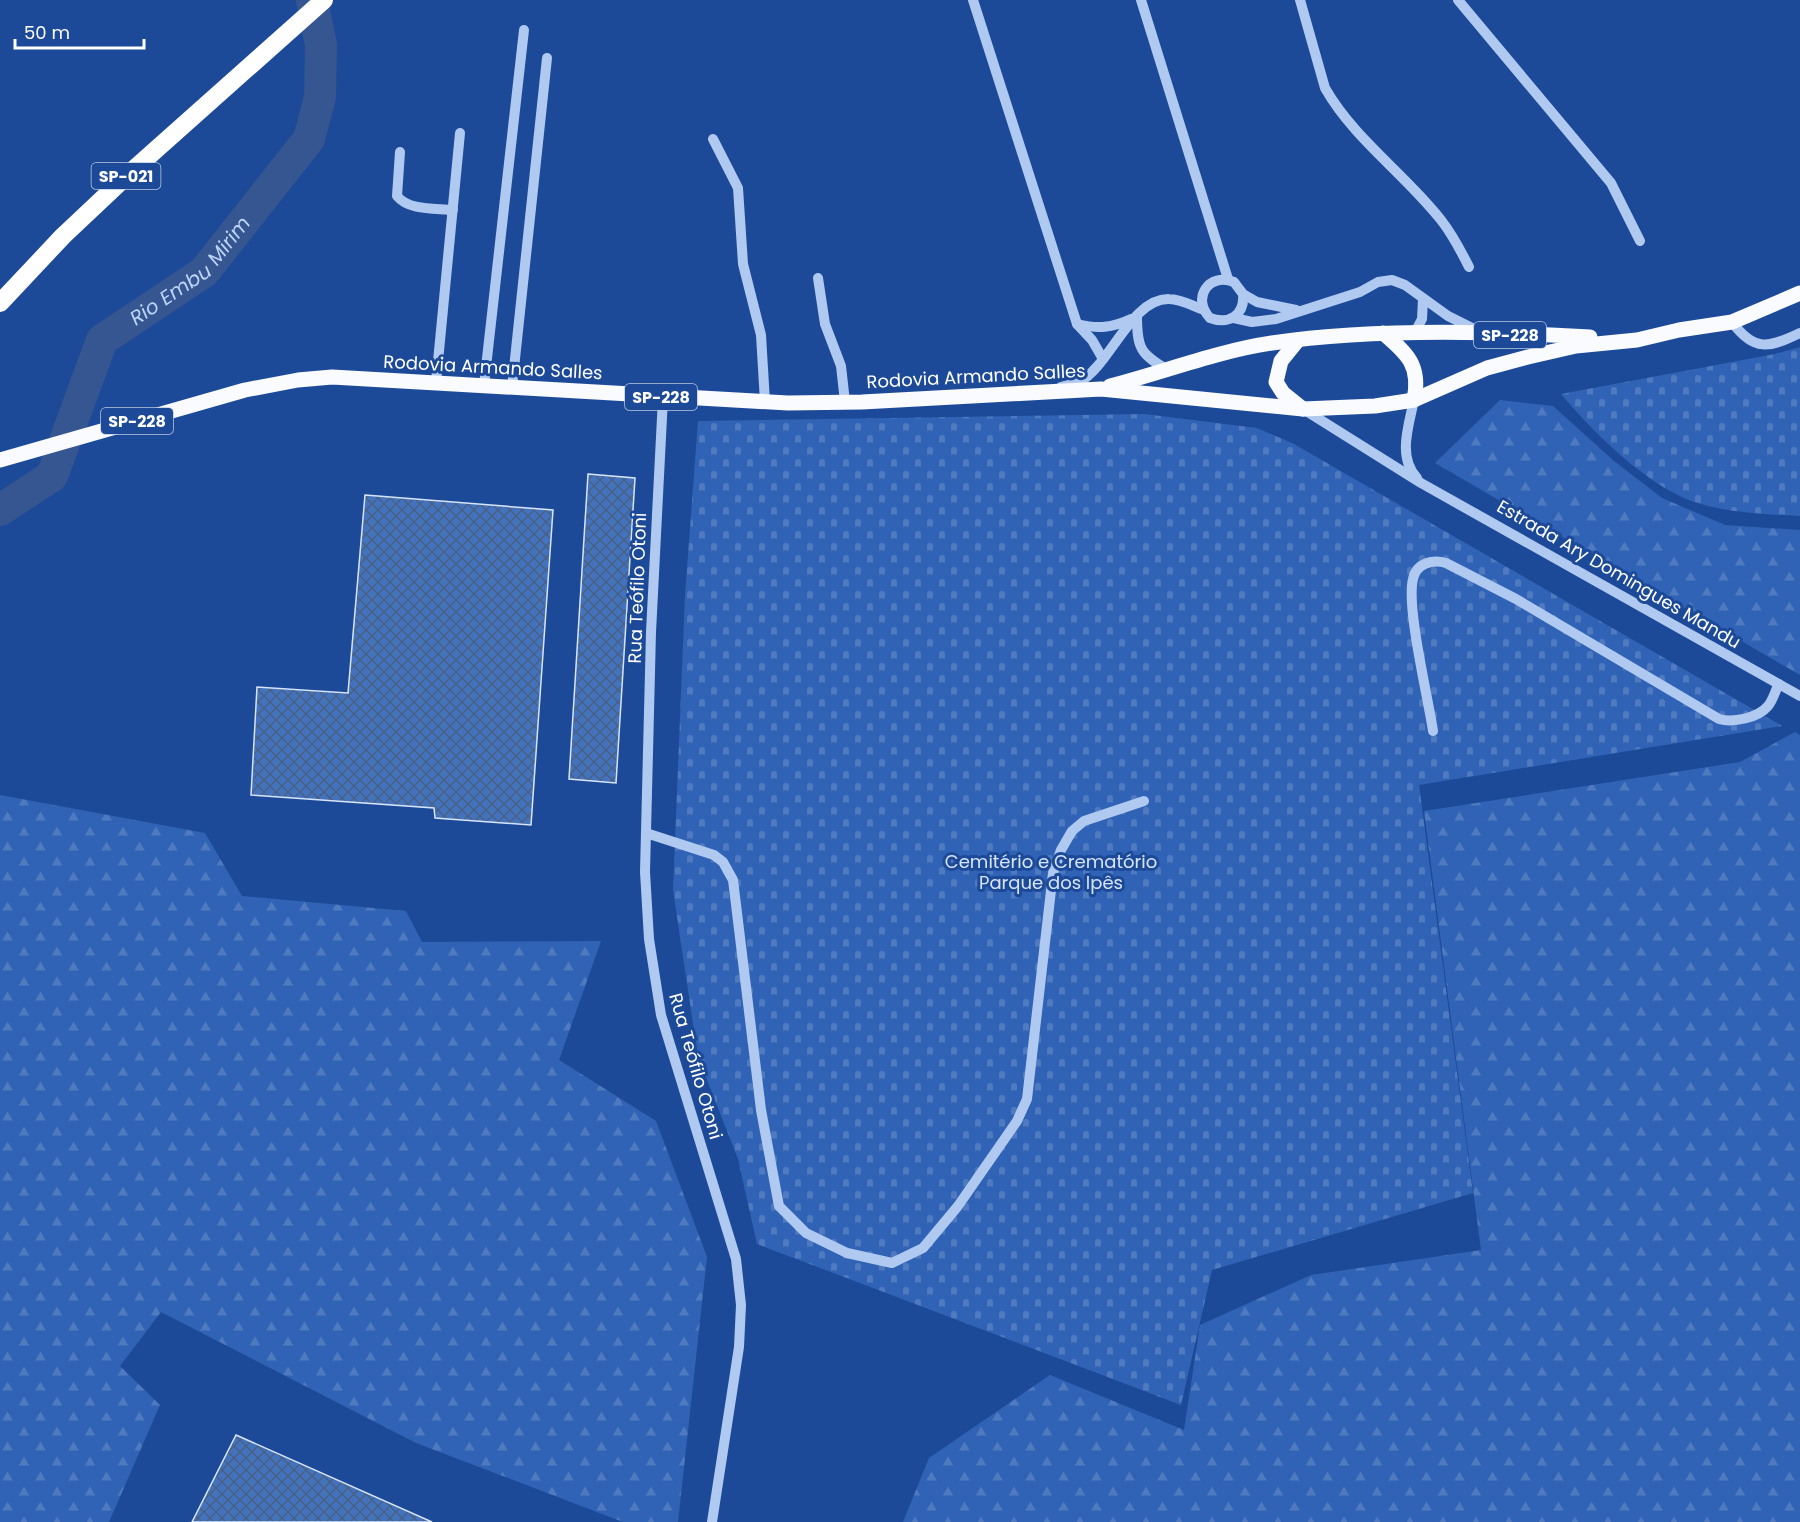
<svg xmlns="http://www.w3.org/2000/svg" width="1800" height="1522" viewBox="0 0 1800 1522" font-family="Poppins,sans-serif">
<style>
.forest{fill:url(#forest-firs)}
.cemetery{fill:url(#cemetery-stones)}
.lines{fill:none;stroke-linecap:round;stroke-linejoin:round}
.river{stroke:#355690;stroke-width:32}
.building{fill:url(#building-cross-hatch);stroke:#d7e5fb;stroke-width:1.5}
.minor{stroke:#b0c9f0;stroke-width:10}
.major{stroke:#f9fbff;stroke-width:15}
.highway{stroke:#fff;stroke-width:18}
.labels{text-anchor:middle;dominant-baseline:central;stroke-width:6;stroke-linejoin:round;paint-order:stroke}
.shield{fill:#1c4a98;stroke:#bbc9e0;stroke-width:1.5}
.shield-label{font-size:16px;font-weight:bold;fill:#fff}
.street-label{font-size:18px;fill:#fff;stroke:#1c4a98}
.park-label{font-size:18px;fill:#d7e5fb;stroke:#1c4a98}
.water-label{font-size:20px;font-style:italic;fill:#bdd4f7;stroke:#1c4a98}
</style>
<defs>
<pattern id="forest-firs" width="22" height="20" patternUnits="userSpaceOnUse" patternTransform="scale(1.5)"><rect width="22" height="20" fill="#3063b5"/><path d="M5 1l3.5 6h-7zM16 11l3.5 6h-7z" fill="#4f7ac0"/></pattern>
<pattern id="cemetery-stones" width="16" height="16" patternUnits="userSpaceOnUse" patternTransform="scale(1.5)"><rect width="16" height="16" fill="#3063b5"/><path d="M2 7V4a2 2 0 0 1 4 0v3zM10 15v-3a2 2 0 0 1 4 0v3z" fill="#4f7ac0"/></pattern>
<pattern id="building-cross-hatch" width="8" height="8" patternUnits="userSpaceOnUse" patternTransform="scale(1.5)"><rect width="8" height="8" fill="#4473be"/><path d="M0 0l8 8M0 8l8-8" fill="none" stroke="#486085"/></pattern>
</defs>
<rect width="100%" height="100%" fill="#1c4a98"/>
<g class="forest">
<polygon points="1500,400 1553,406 1614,461 1662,498 1725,525 1800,530 1800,675 1435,463"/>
<polygon points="1795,732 1800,735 1800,1522 903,1522 929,1458 1050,1375 1184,1430 1200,1325 1311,1275 1481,1250 1424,811 1740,762"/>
<polygon points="0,795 205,833 242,896 406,911 422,942 601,941 559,1060 656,1121 707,1257 678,1522 623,1522 416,1443 161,1312 120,1366 160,1405 109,1522 0,1522"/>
</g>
<g class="cemetery">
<path d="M1800,347V516C1765,514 1725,513 1691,501C1643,482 1594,433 1561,394L1775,354Z"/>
<polygon points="1144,414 1257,428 1294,444 1782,726 1419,785 1473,1193 1212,1270 1181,1405 757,1244 738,1159 698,1057 673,890 685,595 698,421"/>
</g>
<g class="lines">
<path class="river" id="s1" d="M0,510L52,476L102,340L204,272L309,139L320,97L321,45L312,0"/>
</g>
<g class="building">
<polygon points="588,474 635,478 616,783 569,779"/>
<polygon points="365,495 553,510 531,825 435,818 434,808 251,795 257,687 348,693"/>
<polygon points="236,1435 432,1522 192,1522"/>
</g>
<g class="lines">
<g class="minor">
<polyline points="973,0 1077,324 1092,340 1103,359"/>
<polyline points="1141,0 1228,279"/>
<path d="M1300,0L1325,88C1354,139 1405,174 1441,220C1452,234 1461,251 1469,267"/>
<polyline points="1458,0 1611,183 1640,241"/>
<polyline points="713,139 738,188 743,264 761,335 765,402"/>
<path d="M400,152L397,196C409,211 436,208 453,210"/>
<polyline points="818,278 825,324 841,366 845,402"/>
<path d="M1243,294C1245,315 1229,325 1210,318C1191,298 1209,272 1234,282L1243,294L1257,302L1296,310"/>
<path d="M1137,316C1137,348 1140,354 1168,370"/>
<polyline points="1234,318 1252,322 1276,319 1360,292 1378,282 1392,280 1405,285 1448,316 1478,331"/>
<path d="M1732,322C1754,352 1769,348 1800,333"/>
<path d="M1077,324C1098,329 1112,328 1131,319"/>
<polyline points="1414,334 1422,319 1423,299"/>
<polyline points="436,382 460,133"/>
<polyline points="484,385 524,30"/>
<polyline points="512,387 547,58"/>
<path d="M1061,387C1066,385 1074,384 1079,382C1110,366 1131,298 1169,299C1181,299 1193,306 1204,310"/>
<polyline points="663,398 651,632 645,872 649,939 661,1015 736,1259 741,1305 739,1347 712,1522"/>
<path d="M1414,400C1409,425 1397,457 1417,478"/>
<polyline points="1303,409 1421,483 1800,696"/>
<path d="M1433,731C1428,697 1406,607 1413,579C1416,563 1433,559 1446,563L1516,599L1719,719C1733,723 1758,718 1768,706C1773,700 1775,691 1779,684"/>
<polyline points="646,833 714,855 723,862 733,880 761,1110 779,1206 806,1233 847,1253 892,1263 923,1248 958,1206 1017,1121 1027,1099 1053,873 1061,850 1072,831 1084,821 1144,801"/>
</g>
<g class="major">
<path d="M1383,333C1408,354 1421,366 1414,400"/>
<polyline points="1298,340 1281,361 1276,382 1283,393 1303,409"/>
<path d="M1110,386C1164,372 1218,351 1272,343C1371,328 1490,331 1590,337"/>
<polyline points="0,460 245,390 298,380 332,377 788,403 862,402 1101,389 1303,409 1375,406 1414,400 1487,368 1528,357 1576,346 1637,340 1679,330 1732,322 1800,293"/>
</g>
<polyline class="highway" points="0,303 63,236 132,171 324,0"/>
</g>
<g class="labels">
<g class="shield">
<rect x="91.5" y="163" width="69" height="26" rx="4.5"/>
<rect x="1474" y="322" width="72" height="26" rx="4.5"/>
<rect x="625" y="384" width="72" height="26" rx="4.5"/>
<rect x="101" y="408" width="72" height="26" rx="4.5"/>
</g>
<g class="shield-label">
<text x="126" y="176">SP-021</text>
<text x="1510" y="335">SP-228</text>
<text x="661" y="397">SP-228</text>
<text x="137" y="421">SP-228</text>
</g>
<g class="street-label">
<text transform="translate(493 367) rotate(3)">Rodovia Armando Salles</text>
<text transform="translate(976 376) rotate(-3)">Rodovia Armando Salles</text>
<text transform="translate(1619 574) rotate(30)">Estrada Ary Domingues Mandu</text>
<text transform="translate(637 588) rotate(-88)">Rua Teófilo Otoni</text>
<text transform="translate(696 1066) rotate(74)">Rua Teófilo Otoni</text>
</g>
<g class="park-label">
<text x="1051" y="861">Cemitério e Crematório<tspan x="1051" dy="21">Parque dos Ipês</tspan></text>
</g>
<g class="water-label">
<text stroke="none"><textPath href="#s1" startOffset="320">Rio Embu Mirim</textPath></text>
</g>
</g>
<path d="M15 39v9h129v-9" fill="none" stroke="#ffffff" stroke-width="3"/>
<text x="24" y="39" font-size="18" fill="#ffffff" stroke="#1c4a98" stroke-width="4.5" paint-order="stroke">50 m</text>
</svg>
